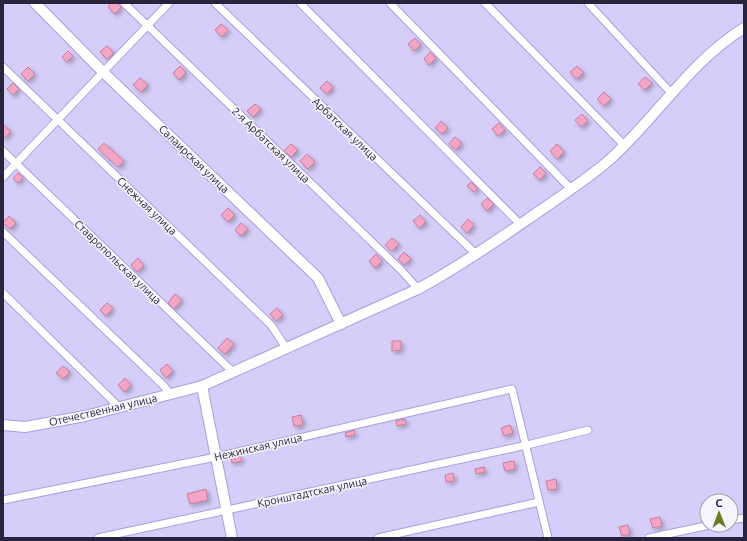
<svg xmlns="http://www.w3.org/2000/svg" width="747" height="541" viewBox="0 0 747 541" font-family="Ubuntu,sans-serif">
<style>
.building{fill:#f2a5c4;stroke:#c77d9c;filter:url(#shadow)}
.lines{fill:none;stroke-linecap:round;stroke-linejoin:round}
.street-casing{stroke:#ab9ce0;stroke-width:9}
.secondary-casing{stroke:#ab9ce0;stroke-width:12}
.street{stroke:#fff;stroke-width:7}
.secondary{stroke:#fff;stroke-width:10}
.labels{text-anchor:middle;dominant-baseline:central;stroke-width:3;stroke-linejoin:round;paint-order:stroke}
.street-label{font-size:11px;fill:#29233e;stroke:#f6f4fc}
</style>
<defs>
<filter id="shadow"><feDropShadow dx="2.5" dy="2.5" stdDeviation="2" flood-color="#0004"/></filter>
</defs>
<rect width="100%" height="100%" fill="#d6cef9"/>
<g class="building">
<polygon points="111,3 118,3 121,7 115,14 108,7"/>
<polygon points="221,24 228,30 222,37 215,30"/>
<polygon points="415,38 421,45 414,51 408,44"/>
<polygon points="107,46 114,53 107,59 100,52"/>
<polygon points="68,51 73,56 67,62 62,57"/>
<polygon points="430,52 436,58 429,65 424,59"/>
<polygon points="180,66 186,73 179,80 173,73"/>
<polygon points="577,66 584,73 576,79 570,72"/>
<polygon points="28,67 35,74 28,81 21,74"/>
<polygon points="645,77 652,83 645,90 638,84"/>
<polygon points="140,78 148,85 141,92 133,85"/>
<polygon points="327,81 333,87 327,94 320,88"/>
<polygon points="13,83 19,89 13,95 7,89"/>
<polygon points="604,92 611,99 604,106 597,99"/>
<polygon points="255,104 261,109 253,117 247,111"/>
<polygon points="582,114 588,121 581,127 575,120"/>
<polygon points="441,121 448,128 442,134 435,128"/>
<polygon points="499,123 505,130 498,136 492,129"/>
<polygon points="3,124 11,132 3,139"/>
<polygon points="455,137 462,143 456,150 449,144"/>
<polygon points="104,143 124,161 118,167 98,149"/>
<polygon points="291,144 298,150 291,157 284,151"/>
<polygon points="557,144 564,152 557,159 550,151"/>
<polygon points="307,154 315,162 308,169 300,161"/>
<polygon points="540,167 546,173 540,180 533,174"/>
<polygon points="18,173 23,178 18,183 13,178"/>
<polygon points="471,182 478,189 474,192 467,186"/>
<polygon points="487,198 494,204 487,211 481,204"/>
<polygon points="228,208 235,215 228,222 221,215"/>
<polygon points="420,215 426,222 419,228 413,221"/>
<polygon points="9,216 16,223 10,229 3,223"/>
<polygon points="468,219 474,225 467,233 461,227"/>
<polygon points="241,223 248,229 241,236 235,230"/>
<polygon points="392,238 399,244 392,251 385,245"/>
<polygon points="404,252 411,259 404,265 398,259"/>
<polygon points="376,254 382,261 375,268 369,261"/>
<polygon points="138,258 144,266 137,272 131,265"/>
<polygon points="175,294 182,300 174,309 168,303"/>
<polygon points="107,303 113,308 106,316 100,310"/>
<polygon points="277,308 283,315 276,321 270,314"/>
<polygon points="227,338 234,344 225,354 218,348"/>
<polygon points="392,341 401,341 401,350 392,351"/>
<polygon points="167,364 173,371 166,378 160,370"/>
<polygon points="63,366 70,372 63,379 56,373"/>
<polygon points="125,378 131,385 125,392 118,385"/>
<polygon points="301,415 303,425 294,426 292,417"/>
<polygon points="405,419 406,424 397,426 396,421"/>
<polygon points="510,425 513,433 504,436 501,428"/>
<polygon points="354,430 355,435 346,437 345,433"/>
<polygon points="241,456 242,461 232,463 231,459"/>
<polygon points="514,461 515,469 505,471 503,463"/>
<polygon points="484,467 485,472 476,474 475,469"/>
<polygon points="453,473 454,481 446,482 445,475"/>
<polygon points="556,479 557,489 548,490 546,481"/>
<polygon points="206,489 208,500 190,504 187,494"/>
<polygon points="660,517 662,526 653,528 650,519"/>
<polygon points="628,525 630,534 622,536 619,527"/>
</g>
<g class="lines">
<defs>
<g id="street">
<polyline points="124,3 401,270 418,289"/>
<polyline points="215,3 477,255"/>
<polyline points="300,3 520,224"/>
<polyline points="390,3 571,189"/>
<polyline points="485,3 624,145"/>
<polyline points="588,3 672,94"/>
<polyline points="3,67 271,325 287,349"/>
<polyline points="3,151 233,372"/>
<polyline points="3,177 169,3"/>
<polyline points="3,232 163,385 171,395"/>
<polyline points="3,293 119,407"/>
<polyline points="3,500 216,457 512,389 548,538"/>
<polyline points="731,520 744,518"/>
<polyline points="98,538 527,445 588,430"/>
<polyline points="378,538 539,502"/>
<polyline points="649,538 710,525"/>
</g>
<g id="secondary">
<polyline points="35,3 103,72 318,278 341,324"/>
<polyline points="3,425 25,427 85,416 202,386"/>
<path d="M232,538L202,386L418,289C457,268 492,244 528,219C555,200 582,183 607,162C655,120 689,62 744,28"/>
</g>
</defs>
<use href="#street" class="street-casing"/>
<use href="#secondary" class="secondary-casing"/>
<use href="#street" class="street"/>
<use href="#secondary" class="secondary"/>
</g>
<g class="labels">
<g class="street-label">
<text transform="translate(345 129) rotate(44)">Арбатская улица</text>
<text transform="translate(271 145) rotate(44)">2-я Арбатская улица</text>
<text transform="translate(194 159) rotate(44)">Салаирская улица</text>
<text transform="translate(147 206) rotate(44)">Снежная улица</text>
<text transform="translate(118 262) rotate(44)">Ставропольская улица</text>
<text transform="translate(103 410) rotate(-13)">Отечественная улица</text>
<text transform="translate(258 447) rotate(-13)">Нежинская улица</text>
<text transform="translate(312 492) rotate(-12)">Кронштадтская улица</text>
</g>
</g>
<rect width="747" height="541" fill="none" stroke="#29233e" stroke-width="8"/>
<g transform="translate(719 513) rotate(359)"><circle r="19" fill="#f6f4fc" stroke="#a4a0b0"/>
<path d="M0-3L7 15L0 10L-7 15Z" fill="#727923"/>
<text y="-6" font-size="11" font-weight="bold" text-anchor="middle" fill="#29233e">С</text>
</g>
</svg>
